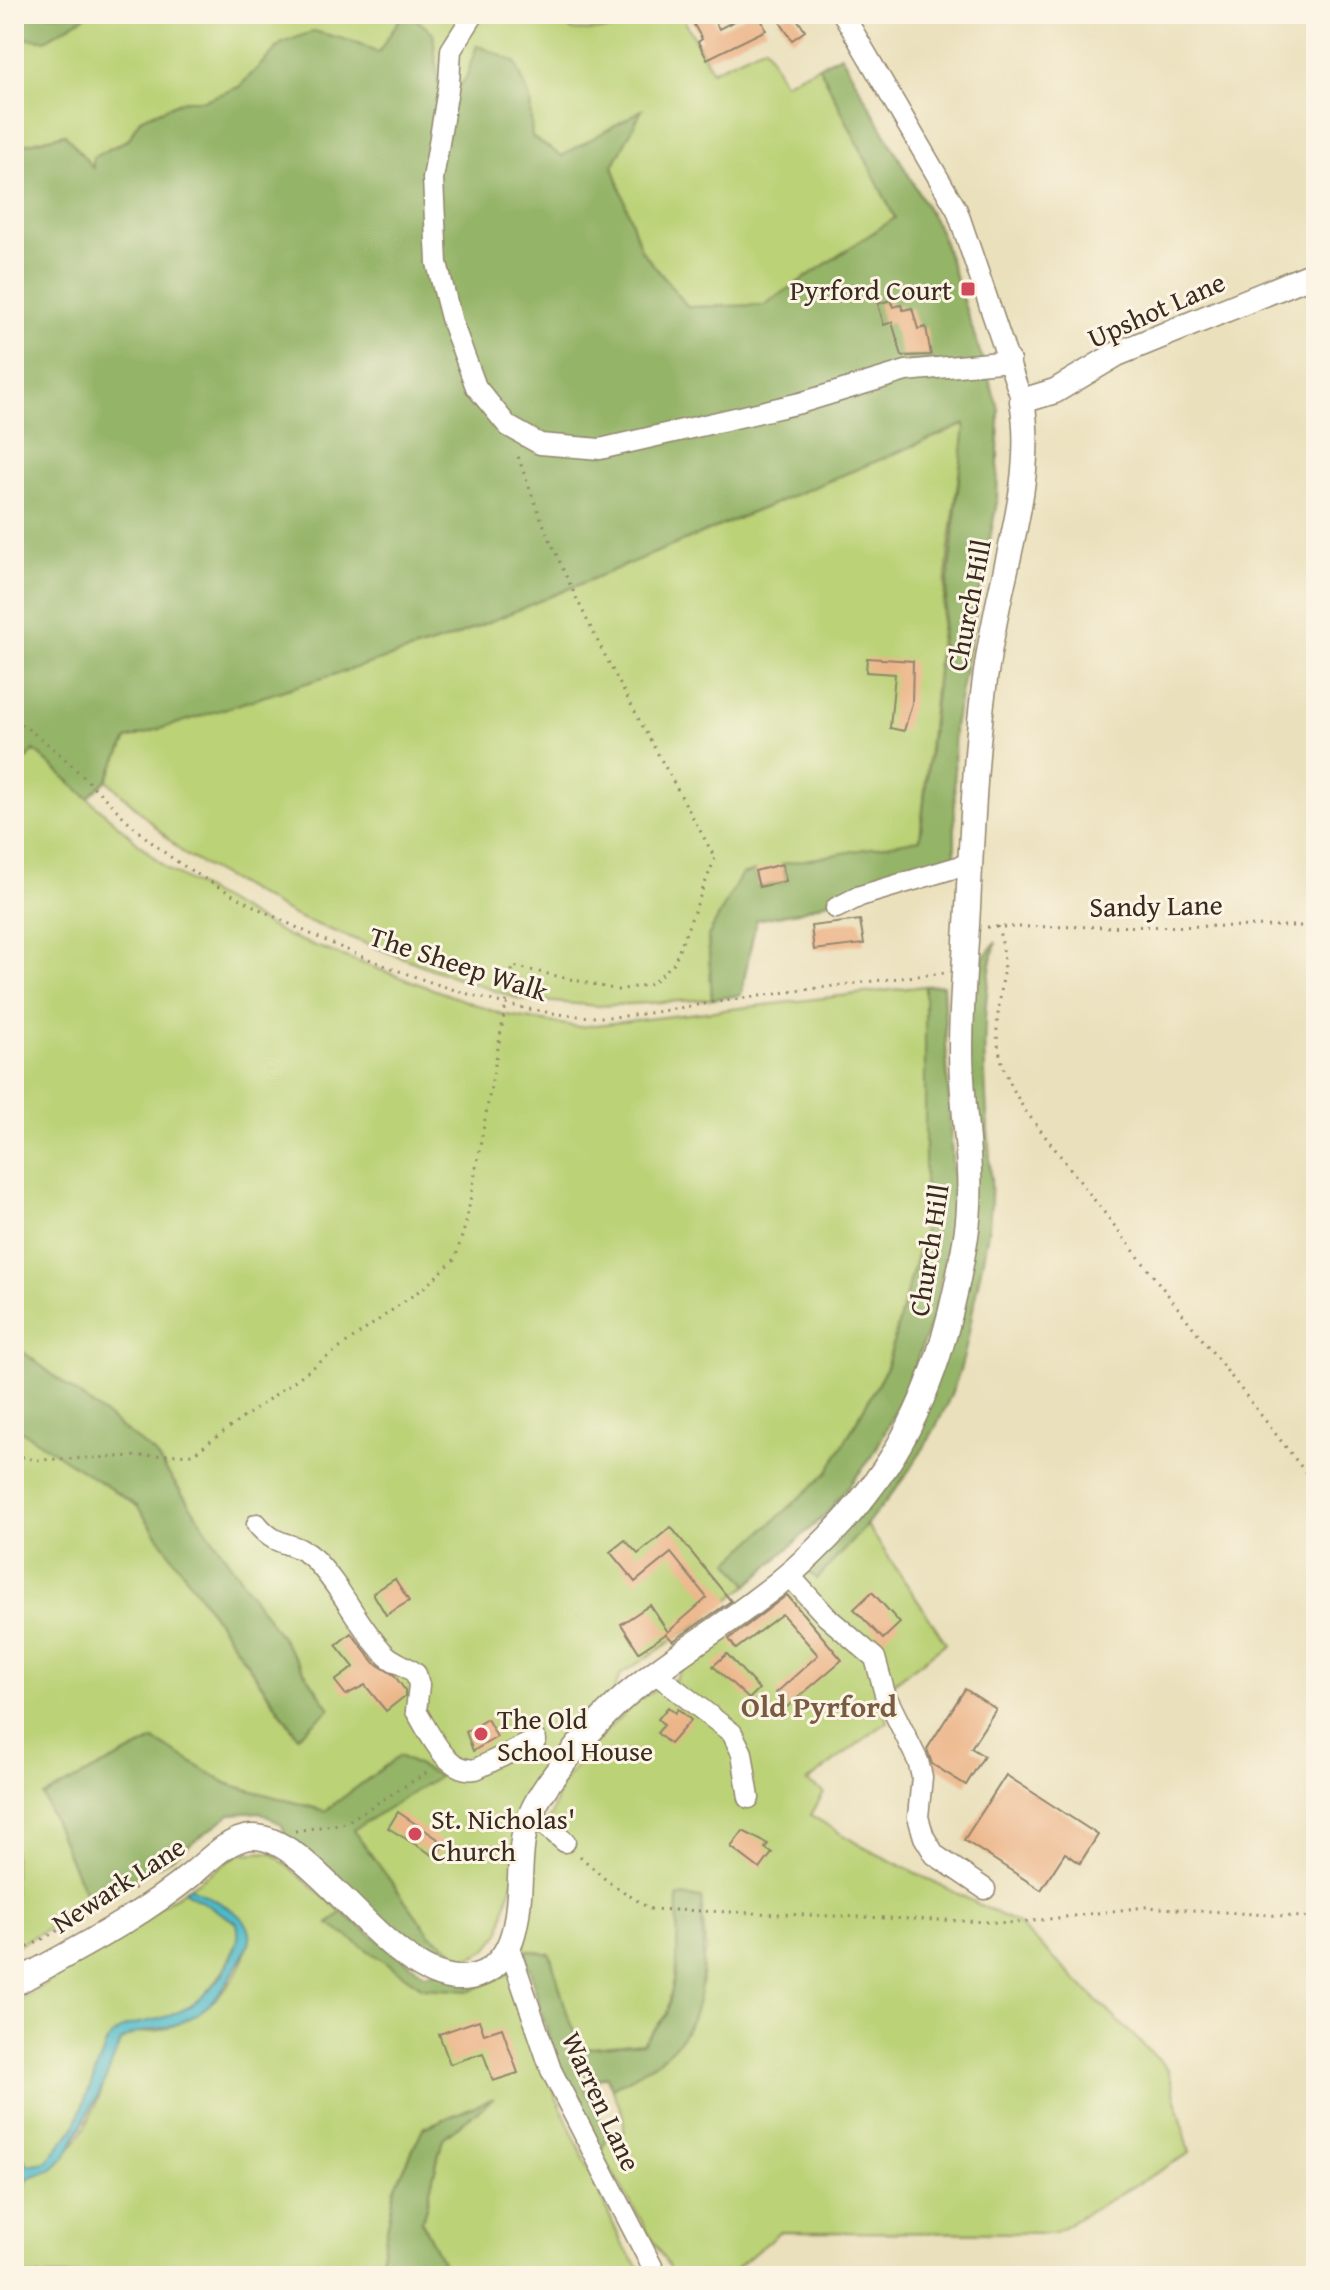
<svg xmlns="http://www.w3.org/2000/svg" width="1330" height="2290" viewBox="0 0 1330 2290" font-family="'Gentium Book Plus',serif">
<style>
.green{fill:#bbd277;stroke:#7b7e4a;stroke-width:2}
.forest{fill:#94b468;stroke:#686f43;stroke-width:2}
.water{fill:#4ebac9;stroke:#447274;stroke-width:2}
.building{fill:#ecb589}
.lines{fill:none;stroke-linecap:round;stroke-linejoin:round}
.minor-casing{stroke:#92856d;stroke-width:23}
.major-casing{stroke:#92856d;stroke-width:27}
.path{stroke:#92856d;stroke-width:3;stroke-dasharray:2 6;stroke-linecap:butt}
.minor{stroke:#fff;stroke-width:20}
.major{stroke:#fff;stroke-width:24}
.poi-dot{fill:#d1495b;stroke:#fcf5e5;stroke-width:3}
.labels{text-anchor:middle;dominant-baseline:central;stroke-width:6;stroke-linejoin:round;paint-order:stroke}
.poi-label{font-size:28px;fill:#3b2a1e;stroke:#fcf5e5;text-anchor:start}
.street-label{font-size:28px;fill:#3b2a1e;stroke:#fcf5e5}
.neighbourhood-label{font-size:30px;font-weight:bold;fill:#795b43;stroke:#fcf5e5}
</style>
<rect width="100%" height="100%" fill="#fcf5e5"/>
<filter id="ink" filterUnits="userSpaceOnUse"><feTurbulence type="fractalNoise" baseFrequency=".0125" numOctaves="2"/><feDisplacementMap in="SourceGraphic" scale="16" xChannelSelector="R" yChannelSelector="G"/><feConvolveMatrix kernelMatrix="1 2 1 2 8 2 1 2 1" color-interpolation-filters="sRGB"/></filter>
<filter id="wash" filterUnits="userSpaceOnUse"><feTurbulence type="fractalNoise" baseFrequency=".006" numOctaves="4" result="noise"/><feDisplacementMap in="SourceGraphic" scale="32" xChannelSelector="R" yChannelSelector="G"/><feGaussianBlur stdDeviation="1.8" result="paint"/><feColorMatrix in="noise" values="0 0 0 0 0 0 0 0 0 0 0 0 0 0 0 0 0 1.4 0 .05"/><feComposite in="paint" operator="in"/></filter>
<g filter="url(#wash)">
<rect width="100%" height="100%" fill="#eae0bc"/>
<g class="green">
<polygon points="89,14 403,14 378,54 358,43 282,43 239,87 205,100 185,100 140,119 129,139 93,157 93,170 65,134 14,147 14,45 20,38 45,40"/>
<path d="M410,14H619L571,19V30C589,31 606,31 624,27C644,23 660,14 681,14L712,71L765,46L784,83L819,66L895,218L764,305L688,307L641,250L613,166L640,111L562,156L531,137L530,98L466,78L458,88L437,84L433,34Z"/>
<polygon points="966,424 949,548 920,839 742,875 708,936 712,999 598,1006 519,999 432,969 297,917 184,854 107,780 127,739 448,639"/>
<polygon points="34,750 167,869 288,936 501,1014 579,1027 925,986 925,1226 886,1369 828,1472 730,1562 748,1585 695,1626 620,1675 610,1701 557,1757 507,1900 501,1931 486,1950 466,1960 430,1934 352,1830 438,1776 399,1756 325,1811 228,1784 154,1740 43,1796 90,1905 14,1947 14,1426 137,1506 297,1736 330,1709 154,1453 14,1345 14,775"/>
<polygon points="867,1525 946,1643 878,1695 887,1722 807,1782 824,1792 811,1815 863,1847 1017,1923 1168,2069 1190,2153 1053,2233 779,2232 728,2276 674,2276 601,2153 608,2134 614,2136 624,2132 624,2118 612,2088 665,2056 706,1952 701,1898 678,1897 677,1966 667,2014 643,2043 582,2049 567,2013 550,1954 524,1950 534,1835 551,1816 561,1784 600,1737 638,1699 658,1689 667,1692 684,1665 806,1569 817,1579"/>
<path d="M271,1852L342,1912L329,1923L423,1988L510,1973L547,2076L623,2246L646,2276H449L422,2222L443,2138L490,2100L423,2128L395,2188L378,2276H14V2213L28,2178C71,2162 87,2128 103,2087C109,2072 110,2053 121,2041C130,2030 149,2034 161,2030C206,2016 247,1979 250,1931L190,1887L239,1854Z"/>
<path d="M184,1891L237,1923L240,1937C222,1975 207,2007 161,2019C139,2024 123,2022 107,2042L75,2127L46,2162L28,2165L14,2140V2005Z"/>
</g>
<g class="forest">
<polygon points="14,14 89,14 45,40 20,38 14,45"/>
<polygon points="403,14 410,14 433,33 438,84 458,88 466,78 477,45 515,62 530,98 532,137 562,156 642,110 613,166 641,250 688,307 764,305 895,218 819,66 841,55 940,231 999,410 997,502 954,726 955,859 798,912 756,920 741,995 712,999 708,936 741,875 755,871 759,887 786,881 782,864 920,839 965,424 448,639 127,739 107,780 88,798 34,750 14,775 14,147 65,134 93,168 93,157 129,139 140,119 185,100 205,100 239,87 282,43 314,31 358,43 378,53"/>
<path d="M996,942C976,1019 987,1099 991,1178C993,1217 984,1255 976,1293C971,1318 968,1345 960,1370C932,1456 877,1514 817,1579L806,1569L855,1515L956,1313L969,975Z"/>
<polygon points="943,985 953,1180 951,1222 935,1311 904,1394 872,1457 827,1513 748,1585 729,1562 828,1472 886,1369 925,1226 925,986"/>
<polygon points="14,1345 154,1453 330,1709 298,1736 137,1506 14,1426"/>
<path d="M154,1740L228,1784L325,1811L399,1756L439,1776L353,1830L430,1934L466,1960C393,1955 337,1884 286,1837L282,1825L260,1812L230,1814L172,1858L90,1905L43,1796Z"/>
<path d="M678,1896L701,1898C703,1953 712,2016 665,2055C650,2069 629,2078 612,2088L606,2076L583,2085L608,2134L601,2153L554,2057L524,1950L550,1954L567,2013L582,2049L643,2043L667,2014L677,1966Z"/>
<polygon points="342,1912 424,1974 503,1961 510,1973 470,1991 423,1988 329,1924"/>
<polygon points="494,2098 443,2138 422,2222 449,2276 378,2276 395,2188 423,2128"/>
</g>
<path class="water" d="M190,1887C207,1897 242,1910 249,1929C253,1940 247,1949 242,1958C224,1989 215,2007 180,2023C161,2031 138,2029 121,2040L103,2086L65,2157L53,2169L28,2178L14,2213V2140L28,2165L46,2162L75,2127L107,2042C123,2021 139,2025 162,2018C190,2011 216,1989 228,1964C235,1949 241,1940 237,1923L184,1891Z"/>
<g id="blocks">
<g class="building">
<polygon points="688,14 711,14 719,29 748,14 759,14 766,30 707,59 698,42 702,39"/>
<polygon points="787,14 794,14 805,31 792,40 778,19"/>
<polygon points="891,300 893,307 901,305 903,310 912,308 918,329 926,327 931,355 902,356 892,322 884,325 878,304"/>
<polygon points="867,658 913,661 912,703 904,731 890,728 895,674 866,672"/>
<polygon points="782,864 786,881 759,887 755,871"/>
<polygon points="860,920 864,944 814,950 811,926"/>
<polygon points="671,1527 731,1601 673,1641 666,1634 639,1652 621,1624 650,1605 668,1632 707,1598 671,1553 635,1582 610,1552 625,1540 638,1554"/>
<polygon points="395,1579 409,1601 386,1615 373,1593"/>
<polygon points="872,1592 900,1623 883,1639 854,1609"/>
<polygon points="787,1595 842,1660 787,1707 776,1693 818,1655 782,1614 736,1649 729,1639"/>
<polygon points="351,1633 375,1663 394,1675 405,1690 405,1696 386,1711 365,1685 346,1695 335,1681 354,1667 336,1645"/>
<polygon points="727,1654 759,1689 749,1699 713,1666"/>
<polygon points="965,1689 996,1709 971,1748 984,1756 966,1785 932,1764 927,1749"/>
<polygon points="668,1707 675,1713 678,1709 691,1720 670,1744 657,1733 664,1725 658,1719"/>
<polygon points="487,1719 497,1737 473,1751 466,1732"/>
<polygon points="1006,1775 1098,1835 1080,1863 1065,1853 1041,1890 964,1840"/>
<polygon points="398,1812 444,1843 436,1857 388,1828"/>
<polygon points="743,1831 768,1844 765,1848 772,1853 760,1869 731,1847"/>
<polygon points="479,2020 484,2034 502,2028 518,2073 493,2081 483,2053 450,2064 439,2034"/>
</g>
</g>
</g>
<g filter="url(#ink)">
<use href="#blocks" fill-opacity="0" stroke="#92856d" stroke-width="2"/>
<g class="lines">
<defs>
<g id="minor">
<polyline points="474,14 451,50 449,83 433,179 437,263 452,322 476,387 508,426 540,444 600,449 800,403 906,371 1010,361"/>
<polyline points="843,14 957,210 1022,401"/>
<polyline points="836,908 860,896 971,863"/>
<path d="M257,1524C278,1550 293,1539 314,1559C342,1587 359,1628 385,1654C393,1663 407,1665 416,1674L419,1685L416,1711C430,1733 446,1774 476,1769L536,1740"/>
<polyline points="788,1574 827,1617 875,1658 885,1694 918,1761 922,1777 918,1817 924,1837 935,1855 985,1889"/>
<polyline points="655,1673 732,1733 742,1753 749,1798"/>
<polyline points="533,1814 565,1842"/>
<polyline points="508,1944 551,2070 657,2276"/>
</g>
<path id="major" d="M14,1984C74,1950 139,1918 192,1874C209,1860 228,1839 251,1837C316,1832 401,2007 481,1974C530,1953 515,1875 524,1835C528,1814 543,1790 556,1773C579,1743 605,1712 635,1688C674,1656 718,1630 758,1599C806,1564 854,1515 887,1465C932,1396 953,1316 966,1236C976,1174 961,1112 961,1050C961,995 967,941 969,886C974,797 977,708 995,620C1008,551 1035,472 1022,401L1055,391L1117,354L1316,273"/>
</defs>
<use href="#minor" class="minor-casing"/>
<use href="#major" class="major-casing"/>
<g class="path">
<path d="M14,720C79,759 120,826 184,866C286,931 481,1017 602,1017C637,1017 675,1008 710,1003C788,992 866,981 945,973"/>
<path d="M997,926C1011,961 999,990 997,1026C996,1057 1009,1083 1024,1109L1316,1486"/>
<polyline points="987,927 1316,926"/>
<path d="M14,1455L36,1460L193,1454L427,1285L455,1259L466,1223L513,966L618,990L651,984L674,963L715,858C644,726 564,595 517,453"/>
<polyline points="295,1831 345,1823 431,1770"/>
<polyline points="580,1856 606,1880 650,1909 1017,1923 1145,1907 1316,1918"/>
<polyline points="14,1955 136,1887"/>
</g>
<use href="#minor" class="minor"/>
<use href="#major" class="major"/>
</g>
</g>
<g class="poi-dot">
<rect x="960" y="281" width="16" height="16" rx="4"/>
<circle cx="481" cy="1734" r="8"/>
<circle cx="415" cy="1834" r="8"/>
</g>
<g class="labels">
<g class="poi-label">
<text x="952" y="289" text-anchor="end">Pyrford Court</text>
<text x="497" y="1718">The Old<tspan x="497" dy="32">School House</tspan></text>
<text x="431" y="1818">St. Nicholas'<tspan x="431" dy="32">Church</tspan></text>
</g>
<g class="street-label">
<text transform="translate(1156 309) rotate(-24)">Upshot Lane</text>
<text transform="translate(968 605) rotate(-79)">Church Hill</text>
<text transform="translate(1156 905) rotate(-1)">Sandy Lane</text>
<text transform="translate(459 963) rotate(18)">The Sheep Walk</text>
<text transform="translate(928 1250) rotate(-81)">Church Hill</text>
<text transform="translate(118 1884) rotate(-33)">Newark Lane</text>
<text transform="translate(602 2101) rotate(65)">Warren Lane</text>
</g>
<g class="neighbourhood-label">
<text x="819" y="1706">Old Pyrford</text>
</g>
</g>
<rect width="1330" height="2290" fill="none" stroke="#fcf5e5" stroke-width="48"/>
</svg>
